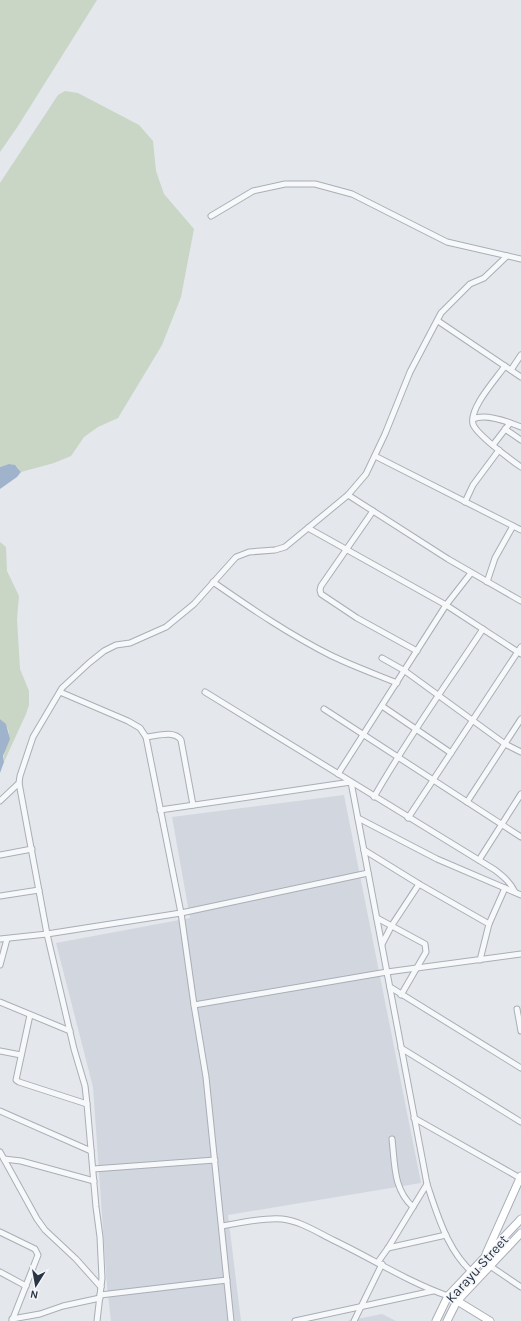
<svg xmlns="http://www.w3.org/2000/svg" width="521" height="1321" viewBox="0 0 521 1321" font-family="Karla,sans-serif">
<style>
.built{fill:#d2d6de}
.green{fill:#c9d6c5}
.water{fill:#9fb4cc}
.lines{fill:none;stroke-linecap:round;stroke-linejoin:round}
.street-casing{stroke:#a9aeb7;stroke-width:7}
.secondary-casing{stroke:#a9aeb7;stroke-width:9}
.street{stroke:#f7f8fa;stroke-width:5}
.secondary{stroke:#fff;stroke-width:7}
.labels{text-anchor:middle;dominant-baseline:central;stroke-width:3;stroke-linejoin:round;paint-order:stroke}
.street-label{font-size:14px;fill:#2b3445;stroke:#f4f6f9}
</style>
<rect width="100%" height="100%" fill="#e4e7ec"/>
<g class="built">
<polygon points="344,795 421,1183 228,1215 241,1321 111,1321 107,1286 93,1087 56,943 190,918 172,817"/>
<polygon points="382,1314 396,1321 347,1321"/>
</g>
<g class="green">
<polygon points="0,0 97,0 18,126 0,152"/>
<path d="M65,91L78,93L139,125L153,141L156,171L164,194L194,229L181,297L162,345L118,418L98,427L84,437L71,456L54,463L21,472C16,463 9,463 0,467V183L58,95Z"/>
<path d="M0,542L6,547L7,571L19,596L17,619L20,669L29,691V705L26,714L4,762C2,745 19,735 0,719Z"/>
</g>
<g class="water">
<polygon points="9,464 15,465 21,472 17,477 0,489 0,467"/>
<polygon points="0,719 6,724 10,739 3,756 4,762 0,773"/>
</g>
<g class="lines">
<defs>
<g id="street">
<polyline points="211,216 253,191 285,184 315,184 352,194 447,242 521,259"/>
<polyline points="438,321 521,377"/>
<path d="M505,366C496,379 469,408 473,424C476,434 511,460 521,467"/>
<polyline points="511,370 521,355"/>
<path d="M473,419C485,413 509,422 521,427"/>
<polyline points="505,429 521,440"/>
<polyline points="493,445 510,423"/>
<polyline points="375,456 521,530"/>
<polyline points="348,495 448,559 521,601"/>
<polyline points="465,502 473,485 499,450"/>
<polyline points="373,511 321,586 320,590 321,594 357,618 417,651"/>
<polyline points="308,528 446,605 521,654"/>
<path d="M213,582C252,609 290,635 332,656C353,666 375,674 397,683"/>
<polyline points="487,582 495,558 513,526"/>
<polyline points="382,658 405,671 505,744 521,752"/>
<polyline points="60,692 128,721 140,728 146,737 181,913 194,1005 206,1077 231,1321"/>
<path d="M205,692L495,870C504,877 510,882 515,892"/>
<polyline points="382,706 451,753"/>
<polyline points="324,709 521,837"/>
<path d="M146,737C157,736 174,730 181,740L193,805"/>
<polyline points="338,774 446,605 471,573"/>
<path d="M374,797C407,739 446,685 483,629"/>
<polyline points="0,801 19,783"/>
<polyline points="467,802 521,719"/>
<path d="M160,810L351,782L427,1184C438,1217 449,1256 479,1278"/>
<polyline points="358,818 437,859 521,895"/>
<polyline points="408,818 521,647"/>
<polyline points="364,850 419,884 489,924"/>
<polyline points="0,855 32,849"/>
<polyline points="479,860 521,794"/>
<polyline points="0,896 39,890"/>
<polyline points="377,918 425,944 426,952 401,995"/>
<polyline points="0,939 47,934 181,913 368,873"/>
<polyline points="382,944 392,925 419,884"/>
<polyline points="480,960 489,924 505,888"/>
<polyline points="0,965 7,939"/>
<polyline points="390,987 521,1068"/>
<polyline points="0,1002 70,1031"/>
<polyline points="194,1005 387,972 521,954"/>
<polyline points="517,1009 521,1031"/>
<polyline points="30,1015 16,1080 19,1082 87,1104"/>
<polyline points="401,1048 521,1122"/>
<polyline points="0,1051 21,1055"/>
<polyline points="0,1111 91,1151"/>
<polyline points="414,1118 520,1178"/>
<path d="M392,1139C395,1164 393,1189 413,1207"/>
<polyline points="0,1152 37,1219 45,1230 76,1259 101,1287"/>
<polyline points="4,1159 21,1161 94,1181"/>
<polyline points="93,1169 215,1160"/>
<path d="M222,1226C239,1223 266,1217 282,1219C300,1221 317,1232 333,1240C371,1258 408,1282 448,1296"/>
<polyline points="0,1232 35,1249 38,1255 12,1321"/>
<polyline points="388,1248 446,1235"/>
<polyline points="378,1262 388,1248 427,1184"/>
<polyline points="490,1266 521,1287"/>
<polyline points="0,1272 26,1286"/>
<polyline points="100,1295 227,1280"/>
<polyline points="12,1319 40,1314 63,1306 100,1298"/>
<polyline points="97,1321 102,1278 100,1237 96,1207 87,1104 85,1086 74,1049 47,934 19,783 20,776 33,737 62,688 89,663 104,651 116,645 130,643 166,627 194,604 236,557 249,552 275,550 285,547 348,495 366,474 385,434 410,372 441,313 470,284 484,278 507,256"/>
<polyline points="295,1321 433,1291"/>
<polyline points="354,1321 382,1264"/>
</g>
<g id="secondary">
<polyline points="486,1254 521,1176"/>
<polyline points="454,1299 490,1321"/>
<polyline points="436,1321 448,1296 521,1219"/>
<polyline points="447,1321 457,1301 521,1233"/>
</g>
</defs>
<use href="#street" class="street-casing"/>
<use href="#secondary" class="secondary-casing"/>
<use href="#street" class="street"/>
<use href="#secondary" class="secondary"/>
</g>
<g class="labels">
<g class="street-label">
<text transform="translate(477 1269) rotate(-48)">Karayu Street</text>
</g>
</g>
<g transform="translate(36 1285) rotate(191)" stroke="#f4f6f9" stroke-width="3" paint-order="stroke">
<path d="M0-3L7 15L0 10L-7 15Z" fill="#2b3445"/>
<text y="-6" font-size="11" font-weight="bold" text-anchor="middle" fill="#2b3445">N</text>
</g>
</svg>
